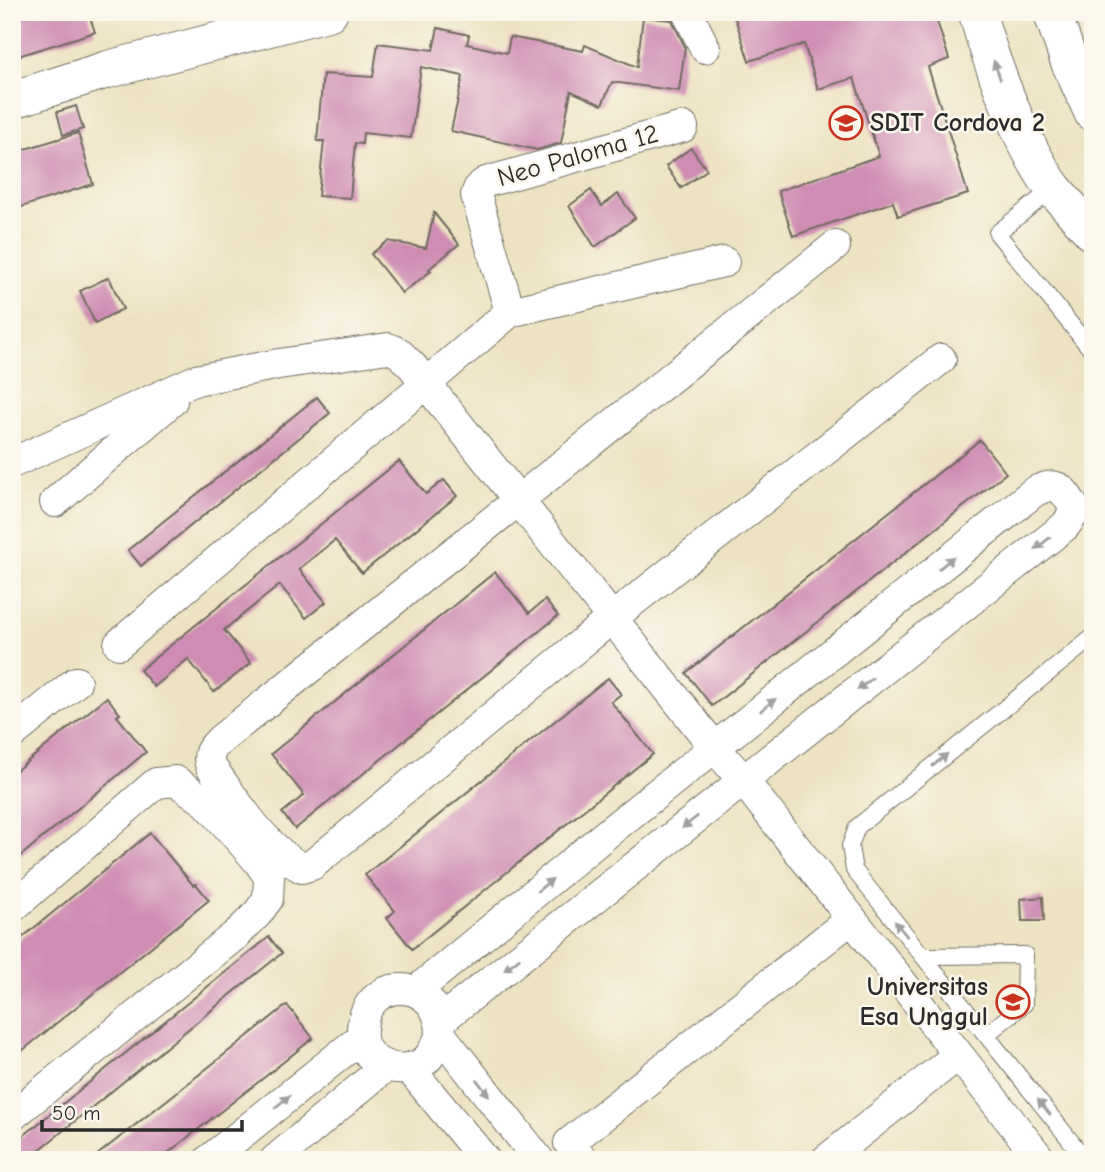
<svg xmlns="http://www.w3.org/2000/svg" width="1105" height="1172" viewBox="0 0 1105 1172" font-family="'Comic Neue',sans-serif">
<style>
.building{fill:#cf8cb4}
.lines{fill:none;stroke-linecap:round;stroke-linejoin:round}
.service-casing{stroke:#6f6b60;stroke-width:18}
.minor-casing{stroke:#6f6b60;stroke-width:32}
.tertiary-casing{stroke:#6f6b60;stroke-width:39}
.service{stroke:#fff;stroke-width:16}
.minor{stroke:#fff;stroke-width:30}
.tertiary{stroke:#fff;stroke-width:37}
.oneway{fill:#a0a0a0}
.labels{text-anchor:middle;dominant-baseline:central;stroke-width:5;stroke-linejoin:round;paint-order:stroke}
.poi-label{font-size:26px;font-weight:bold;fill:#2b2b2b;stroke:#fbf7ec;text-anchor:start}
.street-label{font-size:26px;fill:#2b2b2b;stroke:#fbf7ec}
</style>
<rect width="100%" height="100%" fill="#fbf7ec"/>
<filter id="ink" filterUnits="userSpaceOnUse"><feTurbulence type="fractalNoise" baseFrequency=".0143" numOctaves="2"/><feDisplacementMap in="SourceGraphic" scale="14" xChannelSelector="R" yChannelSelector="G"/><feConvolveMatrix kernelMatrix="1 2 1 2 8 2 1 2 1" color-interpolation-filters="sRGB"/></filter>
<filter id="wash" filterUnits="userSpaceOnUse"><feTurbulence type="fractalNoise" baseFrequency=".00686" numOctaves="4" result="noise"/><feDisplacementMap in="SourceGraphic" scale="28" xChannelSelector="R" yChannelSelector="G"/><feGaussianBlur stdDeviation="1.57" result="paint"/><feColorMatrix in="noise" values="0 0 0 0 0 0 0 0 0 0 0 0 0 0 0 0 0 1.4 0 .05"/><feComposite in="paint" operator="in"/></filter>
<g filter="url(#wash)">
<rect width="100%" height="100%" fill="#ede3c3"/>
<g id="blocks">
<g class="building">
<polygon points="37,12 88,12 95,32 12,58 12,21"/>
<polygon points="733,12 934,12 949,59 928,67 968,194 898,216 893,202 793,236 778,191 879,156 854,78 818,89 804,44 749,61"/>
<polygon points="643,17 672,20 685,47 679,91 612,82 602,105 571,91 561,143 537,150 451,131 463,76 421,67 411,138 363,133 362,144 355,143 350,198 318,196 324,141 317,141 323,74 373,77 378,43 433,50 438,28 469,35 467,44 507,53 510,37 583,51 585,45 637,67"/>
<polygon points="76,106 83,129 63,135 57,112"/>
<polygon points="78,133 93,184 12,210 12,153"/>
<polygon points="691,148 707,170 681,188 666,166"/>
<polygon points="591,190 602,206 618,194 635,218 595,247 569,206"/>
<polygon points="434,213 459,244 429,269 431,271 402,293 371,254 388,241 426,248"/>
<polygon points="109,277 123,309 95,323 80,291"/>
<polygon points="317,397 330,413 141,566 128,550"/>
<polygon points="980,440 1006,473 712,706 686,673"/>
<polygon points="399,461 426,494 444,480 457,496 362,573 335,540 299,569 326,602 306,618 280,585 261,600 224,630 251,663 214,692 188,659 154,687 140,670"/>
<polygon points="495,572 529,613 545,600 558,616 295,829 282,813 304,795 271,754"/>
<polygon points="608,678 621,694 611,702 653,754 412,949 387,918 395,911 365,875"/>
<polygon points="107,697 120,714 117,716 146,752 12,863 12,774"/>
<polygon points="150,833 193,885 196,884 209,900 12,1059 12,946"/>
<polygon points="1043,897 1044,921 1022,921 1021,899"/>
<polygon points="269,937 282,953 27,1160 12,1160 12,1145"/>
<polygon points="287,1005 313,1038 266,1076 159,1160 91,1160"/>
</g>
</g>
</g>
<g filter="url(#ink)">
<use href="#blocks" fill-opacity="0" stroke="#6f6b60" stroke-width="2"/>
<g class="lines">
<defs>
<g id="service">
<polyline points="1054,188 997,233 1093,352"/>
<polyline points="923,956 1025,955 1024,1004 986,1035"/>
<polyline points="1086,1160 854,870 850,846 857,827 1093,637"/>
</g>
<g id="minor">
<polyline points="687,12 705,48"/>
<path d="M835,246L220,740C211,749 206,754 211,767C236,800 264,848 302,868L312,865L612,618L941,359"/>
<polyline points="510,312 476,195 479,187 486,182 683,127"/>
<polyline points="12,463 196,380 279,364 388,348 398,352 413,367 715,748 743,780 1041,1160"/>
<polyline points="55,502 172,401"/>
<polyline points="119,644 510,312 724,262"/>
<polyline points="12,734 76,682"/>
<polyline points="12,908 156,783 176,781 207,803 258,861 269,877 268,899 257,914 238,933 12,1116"/>
<path d="M416,991L610,831L1034,492C1056,480 1062,487 1074,507L1073,515L1065,526L441,1020"/>
<path d="M441,1035C438,1041 435,1048 431,1054C418,1074 385,1072 370,1055C364,1048 361,1038 362,1030C364,974 441,975 441,1035L539,1160"/>
<polyline points="409,1068 485,1160"/>
<polyline points="209,1160 361,1038"/>
<polyline points="275,1160 386,1066"/>
<polyline points="583,1160 569,1143 851,919"/>
<polyline points="826,1160 958,1055"/>
</g>
<g id="tertiary">
<path d="M977,12C991,63 1022,147 1054,189C1066,204 1080,218 1093,233"/>
<polyline points="1052,12 1069,61 1093,113"/>
<polyline points="12,100 106,70 329,12"/>
</g>
</defs>
<use href="#service" class="service-casing"/>
<use href="#minor" class="minor-casing"/>
<use href="#tertiary" class="tertiary-casing"/>
<use href="#service" class="service"/>
<use href="#minor" class="minor"/>
<use href="#tertiary" class="tertiary"/>
</g>
<defs><path id="oneway-solid" d="M-6-.8H1V-3.2L6.5 0L1 3.2V.8H-6Z" transform="scale(1.75)"/></defs>
<g class="oneway">
<use href="#oneway-solid" transform="translate(997 70) rotate(-110)"/>
<use href="#oneway-solid" transform="translate(1043 543) rotate(142)"/>
<use href="#oneway-solid" transform="translate(946 563) rotate(-39)"/>
<use href="#oneway-solid" transform="translate(865 684) rotate(142)"/>
<use href="#oneway-solid" transform="translate(768 705) rotate(-39)"/>
<use href="#oneway-solid" transform="translate(940 760) rotate(-39)"/>
<use href="#oneway-solid" transform="translate(690 822) rotate(142)"/>
<use href="#oneway-solid" transform="translate(545 885) rotate(-39)"/>
<use href="#oneway-solid" transform="translate(901 929) rotate(-129)"/>
<use href="#oneway-solid" transform="translate(512 964) rotate(142)"/>
<use href="#oneway-solid" transform="translate(483 1088) rotate(52)"/>
<use href="#oneway-solid" transform="translate(282 1102) rotate(-39)"/>
<use href="#oneway-solid" transform="translate(1044 1107) rotate(-129)"/>
</g>
</g>
<defs>
<symbol id="school-ring" viewBox="-11 -11 22 22"><circle r="9.5" fill="#fbf7ec" stroke="#c8321e" stroke-width="1.5"/><path d="M0-5L7-2L0 1L-7-2ZM-4 1L0 2.5L4 1V4Q0 6-4 4Z" fill="#c8321e"/></symbol>
<symbol id="university-ring" viewBox="-11 -11 22 22"><circle r="9.5" fill="#fbf7ec" stroke="#c8321e" stroke-width="1.5"/><path d="M0-5L7-2L0 1L-7-2ZM-4 1L0 2.5L4 1V4Q0 6-4 4Z" fill="#c8321e"/></symbol>
</defs>
<g fill-rule="evenodd">
<use href="#school-ring" x="827" y="104" width="38" height="38"/>
<use href="#university-ring" x="994" y="983" width="38" height="38"/>
</g>
<g class="labels">
<g class="poi-label">
<text x="870" y="123">SDIT Cordova 2</text>
<text x="988" y="987" text-anchor="end">Universitas<tspan x="988" dy="30">Esa Unggul</tspan></text>
</g>
<g class="street-label">
<text transform="translate(578 156) rotate(-16)">Neo Paloma 12</text>
</g>
</g>
<rect width="1105" height="1172" fill="none" stroke="#fbf7ec" stroke-width="42"/>
<path d="M42 1120v10h200v-10" fill="none" stroke="#2b2b2b" stroke-width="3.5"/>
<text x="52" y="1120" font-size="21" fill="#2b2b2b" stroke="#fbf7ec" stroke-width="5" paint-order="stroke">50 m</text>
</svg>
